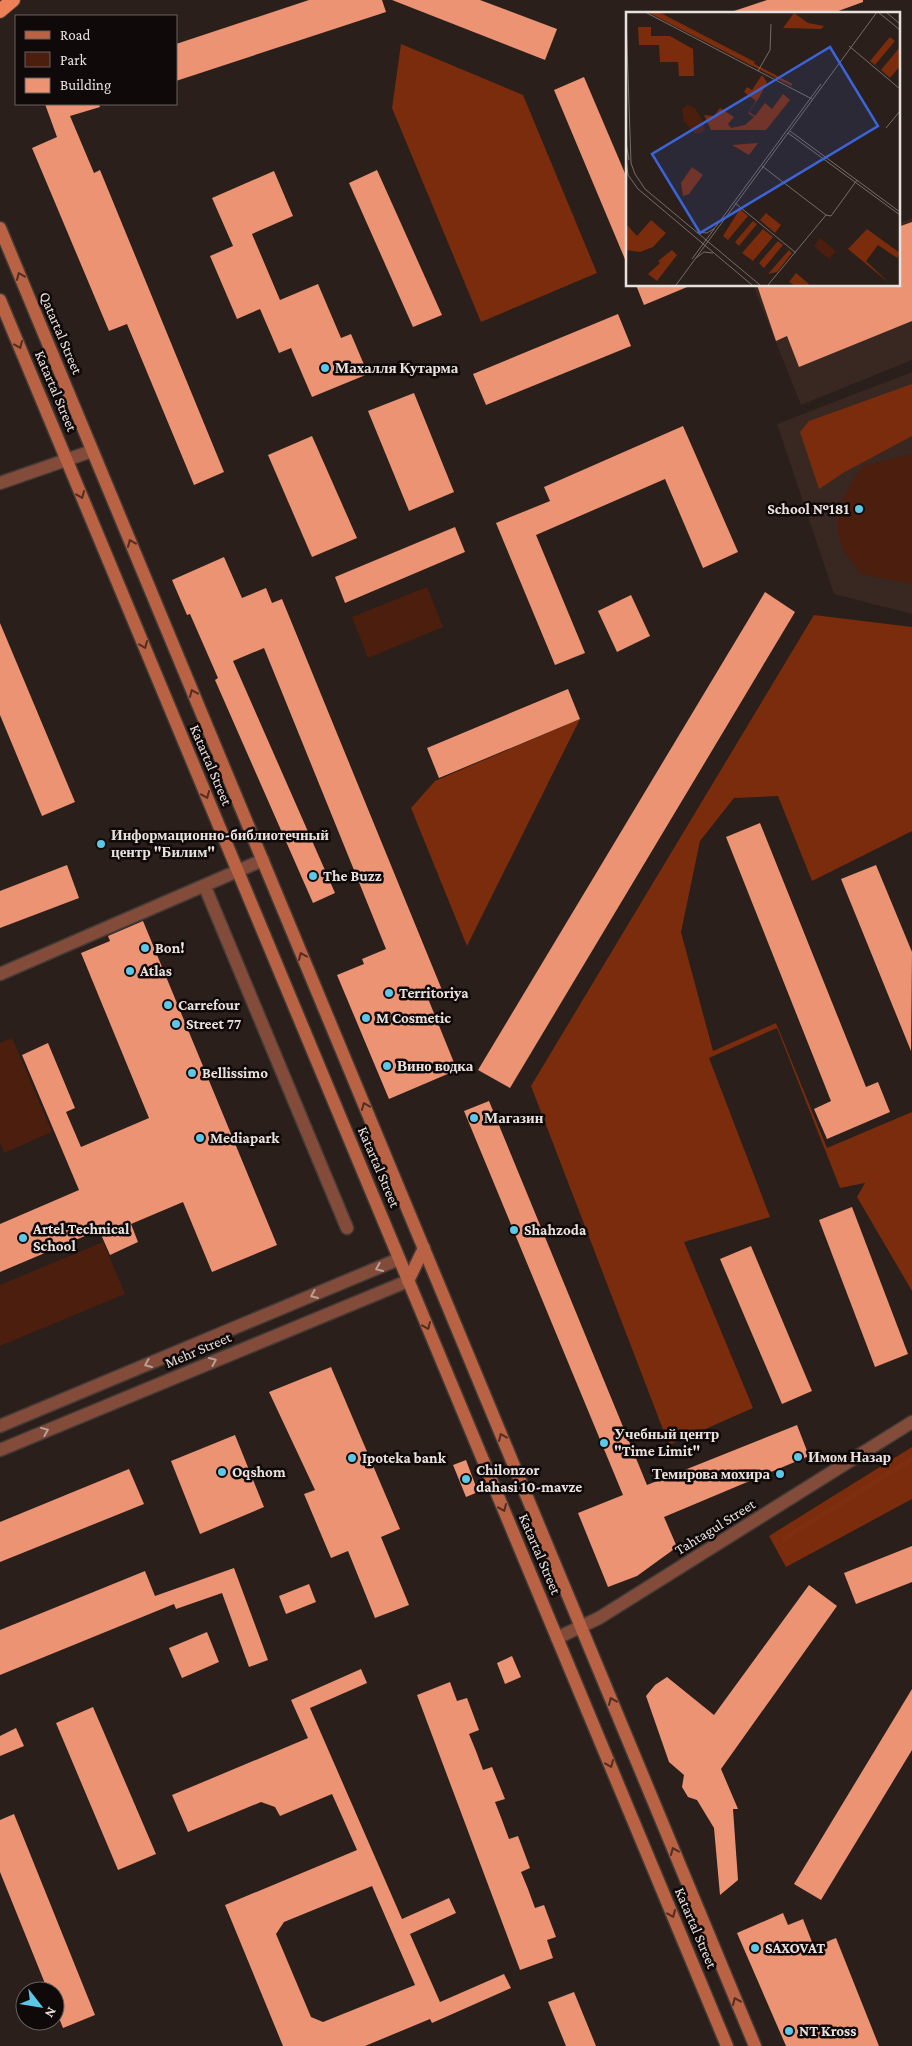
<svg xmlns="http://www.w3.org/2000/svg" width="912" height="2046" viewBox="0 0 912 2046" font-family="'Crimson Pro',serif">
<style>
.built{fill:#392721}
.green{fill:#4c1e0d}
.forest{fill:#7a2c0c}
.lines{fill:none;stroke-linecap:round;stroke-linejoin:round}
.stream{stroke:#7d2f10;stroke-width:5.5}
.building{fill:#ec9374;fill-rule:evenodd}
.pedestrian-casing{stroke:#453a36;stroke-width:15}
.minor-casing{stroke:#453a36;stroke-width:15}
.secondary-casing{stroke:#453a36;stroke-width:15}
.trunk-casing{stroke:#453a36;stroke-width:16}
.pedestrian{stroke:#834c3a;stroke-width:12}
.minor{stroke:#834c3a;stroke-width:12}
.secondary{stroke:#b96244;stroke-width:12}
.trunk{stroke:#ee8058;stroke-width:14}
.oneway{stroke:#532d21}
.oneway2{stroke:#bb9e94}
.poi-dot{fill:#5cc7e7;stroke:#0f0a09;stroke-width:2}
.labels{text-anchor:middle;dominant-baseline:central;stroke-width:5;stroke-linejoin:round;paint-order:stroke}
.street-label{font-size:15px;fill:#e9e1de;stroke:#0f0a09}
.poi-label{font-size:15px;font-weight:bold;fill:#e9e1de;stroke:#0f0a09;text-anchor:start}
.inset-river{fill:none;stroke:#7d2f10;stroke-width:2.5}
.inset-road{fill:none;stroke:#766d69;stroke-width:1}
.view{fill:#3c64d9;fill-opacity:0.15;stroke:#3c64d9;stroke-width:2.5}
.inset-edge{fill:none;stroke:#e9e1de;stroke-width:2.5}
</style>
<rect width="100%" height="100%" fill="#2a1f1b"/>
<g class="built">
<polygon points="912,218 912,360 801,405 753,285 898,285 898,224"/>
<polygon points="912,372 912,614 834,594 777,424"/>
</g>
<g class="green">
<path d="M912,454V584L861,574C856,566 847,557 843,549C829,516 845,492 863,466Z"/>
<polygon points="427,587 443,627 368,658 352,617"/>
<polygon points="12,1038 52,1132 4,1153 0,1143 0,1043"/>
<polygon points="103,1242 125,1294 0,1346 0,1285"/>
</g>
<g class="forest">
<polygon points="401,44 523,95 597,273 481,322 392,108"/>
<polygon points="912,384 912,436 843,473 819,489 800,432 809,421"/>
<polygon points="814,615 912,627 912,831 812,881 778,796 734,798 700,841 681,932 713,1051 776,1023 827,1148 912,1112 912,1291 857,1197 865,1183 840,1188 777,1028 709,1058 770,1217 684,1242 753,1408 669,1445 531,1086"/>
<polygon points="580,719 467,946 411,808 435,781"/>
<polygon points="912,1447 912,1499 786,1567 769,1536"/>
</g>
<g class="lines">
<polyline class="stream" points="785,1538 912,1459"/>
</g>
<g class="building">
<polygon points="309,0 382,0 386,12 176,81 176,44"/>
<polygon points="392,0 480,0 557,29 545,60"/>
<polygon points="767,0 863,0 863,2 830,14 734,14 734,11"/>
<polygon points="584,77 627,178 627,264 554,90"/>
<polygon points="45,104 99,104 100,107 70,116 94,173 100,170 224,472 194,485 127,324 109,331 32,148 57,137"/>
<polygon points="377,170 442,315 413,327 349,183"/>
<polygon points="274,171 293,216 252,234 280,300 318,284 341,338 351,334 368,374 312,397 291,348 279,353 260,309 237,319 210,256 233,246 212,198"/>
<polygon points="912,222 912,321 799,367 787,336 776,341 757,285 898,285 898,227"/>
<polygon points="636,285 692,285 644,305"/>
<polygon points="618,314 631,346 486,405 473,374"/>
<polygon points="414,393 454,492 409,511 368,411"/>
<polygon points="683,426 738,552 703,568 665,479 536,535 585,653 555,665 496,523 550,501 544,487"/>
<polygon points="312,436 357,538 312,557 268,455"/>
<polygon points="455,527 465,552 345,603 335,577"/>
<polygon points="224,557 242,598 266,588 272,603 282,599 442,990 427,996 457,1070 389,1099 337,975 364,964 362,959 386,949 264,648 233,661 335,893 313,903 215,680 218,678 190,614 187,615 172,580"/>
<polygon points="765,592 795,612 510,1088 478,1070"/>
<polygon points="631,595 650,636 617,652 598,611"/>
<polygon points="0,623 75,802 42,816 0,715"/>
<polygon points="568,689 580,719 439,778 427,748"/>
<polygon points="760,823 866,1087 878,1082 890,1112 827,1139 814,1109 831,1101 726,837"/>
<polygon points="67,865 79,898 0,928 0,891"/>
<polygon points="876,865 912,952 911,1051 841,879"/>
<polygon points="143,921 277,1245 212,1272 183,1202 131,1224 138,1242 110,1255 99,1230 0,1272 0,1224 79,1190 22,1055 48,1043 75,1108 66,1112 81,1147 149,1118 81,953 110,941 108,936"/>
<polygon points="489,1101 647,1485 797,1425 809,1456 664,1517 677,1547 637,1576 608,1587 578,1513 623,1495 464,1111"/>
<polygon points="852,1207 908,1354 875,1367 819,1220"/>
<polygon points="751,1246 812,1391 782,1404 720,1259"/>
<polygon points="331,1367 400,1529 381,1537 409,1605 375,1618 348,1551 331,1558 304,1494 315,1490 269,1392"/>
<polygon points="235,1435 264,1507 200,1534 171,1461"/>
<polygon points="466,1460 478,1492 466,1497 453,1465"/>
<polygon points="129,1469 144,1504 0,1562 0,1522"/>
<polygon points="912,1546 912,1582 856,1604 844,1573"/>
<polygon points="234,1568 268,1660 249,1667 222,1593 176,1609 174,1604 0,1675 0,1630 145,1571 155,1596"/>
<polygon points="309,1584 316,1602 286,1614 279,1596"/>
<polygon points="809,1585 837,1606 721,1769 738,1809 733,1809 738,1880 720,1895 714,1828 697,1800 688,1797 682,1787 684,1775 669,1762 646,1696 655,1685 667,1677 714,1715"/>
<polygon points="207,1632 219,1662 182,1678 169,1648"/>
<polygon points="512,1656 521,1677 505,1684 497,1663"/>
<path d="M361,1669L367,1683L310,1708L402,1919L449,1898L456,1913L410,1934L440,2002L504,1974L511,1988L432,2023L430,2019L365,2046H283L225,1905L357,1850L332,1794L280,1816L275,1807L261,1802L188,1832L172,1795L308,1738L291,1700ZM372,1886L415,1985L323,2022L311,2017L276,1934L284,1922Z"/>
<polygon points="450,1682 457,1701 467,1698 479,1730 469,1734 476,1751 483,1770 492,1767 505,1799 495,1802 502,1820 509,1839 518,1836 530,1868 521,1872 528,1889 535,1908 544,1905 556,1937 547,1940 553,1958 520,1970 417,1695"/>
<polygon points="912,1689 912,1750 821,1900 794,1884"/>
<polygon points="93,1707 156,1854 118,1870 56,1723"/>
<polygon points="16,1728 24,1746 0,1756 0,1736"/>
<polygon points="14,1814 95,2015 63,2028 55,2008 55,1991 48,1991 0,1872 0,1820"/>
<polygon points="783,1913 788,1925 803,1919 814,1947 836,1938 879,2046 786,2046 737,1933"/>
<polygon points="574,1992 596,2046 566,2046 548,2002"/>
</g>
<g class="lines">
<defs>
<polyline id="pedestrian" points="205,887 347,1228"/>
<g id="minor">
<polyline points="0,483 92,451"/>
<polyline points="0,974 263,860"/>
<polyline points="0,1426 399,1259"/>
<polyline points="0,1450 408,1281"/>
<polyline points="557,1638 599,1618 912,1422"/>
</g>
<g id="secondary">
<polyline points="0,228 755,2046"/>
<polyline points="0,300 727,2046"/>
<polyline points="408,1281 424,1248"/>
</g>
<polyline id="trunk" points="0,11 13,0"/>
</defs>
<use href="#pedestrian" class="pedestrian-casing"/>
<use href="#minor" class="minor-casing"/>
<use href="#secondary" class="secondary-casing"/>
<use href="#trunk" class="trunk-casing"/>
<use href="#pedestrian" class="pedestrian"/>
<use href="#minor" class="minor"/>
<use href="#secondary" class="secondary"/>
<use href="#trunk" class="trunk"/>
</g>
<defs><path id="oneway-chevron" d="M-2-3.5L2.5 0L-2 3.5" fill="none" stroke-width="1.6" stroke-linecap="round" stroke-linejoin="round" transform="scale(1.25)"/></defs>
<g class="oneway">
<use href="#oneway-chevron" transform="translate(20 276) rotate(-113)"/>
<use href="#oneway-chevron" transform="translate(19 345) rotate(67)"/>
<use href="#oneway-chevron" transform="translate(81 495) rotate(67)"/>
<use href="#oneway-chevron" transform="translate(131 543) rotate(-113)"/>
<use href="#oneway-chevron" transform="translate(144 645) rotate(67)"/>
<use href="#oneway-chevron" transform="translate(193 693) rotate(-113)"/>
<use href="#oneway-chevron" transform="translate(206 795) rotate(67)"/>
<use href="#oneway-chevron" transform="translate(302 956) rotate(-113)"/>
<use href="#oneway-chevron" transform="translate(365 1106) rotate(-112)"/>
<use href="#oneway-chevron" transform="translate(427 1326) rotate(67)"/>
<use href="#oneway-chevron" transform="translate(502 1437) rotate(-113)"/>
<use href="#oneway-chevron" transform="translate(503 1508) rotate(67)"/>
<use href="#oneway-chevron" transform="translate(612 1701) rotate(-113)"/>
<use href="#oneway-chevron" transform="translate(610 1764) rotate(67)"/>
<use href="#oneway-chevron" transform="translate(674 1851) rotate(-113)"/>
<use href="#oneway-chevron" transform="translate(672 1914) rotate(67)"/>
<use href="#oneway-chevron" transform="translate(736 2001) rotate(-113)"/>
</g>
<g class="oneway2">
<use href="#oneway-chevron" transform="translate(379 1268) rotate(157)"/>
<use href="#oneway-chevron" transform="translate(314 1295) rotate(157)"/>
<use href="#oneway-chevron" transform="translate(213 1361) rotate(-23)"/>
<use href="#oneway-chevron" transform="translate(148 1364) rotate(157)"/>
<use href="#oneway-chevron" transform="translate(45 1431) rotate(-22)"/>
</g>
<g class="poi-dot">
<circle cx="325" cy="368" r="5"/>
<circle cx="859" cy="509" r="5"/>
<circle cx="101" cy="844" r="5"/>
<circle cx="313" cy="876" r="5"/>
<circle cx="145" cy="948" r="5"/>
<circle cx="130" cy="971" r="5"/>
<circle cx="389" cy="993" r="5"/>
<circle cx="168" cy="1005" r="5"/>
<circle cx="366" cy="1018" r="5"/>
<circle cx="176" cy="1024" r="5"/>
<circle cx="387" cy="1066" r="5"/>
<circle cx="192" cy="1073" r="5"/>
<circle cx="474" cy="1118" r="5"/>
<circle cx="200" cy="1138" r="5"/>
<circle cx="514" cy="1230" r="5"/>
<circle cx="23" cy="1238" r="5"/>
<circle cx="604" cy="1443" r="5"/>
<circle cx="798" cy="1457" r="5"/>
<circle cx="352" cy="1458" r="5"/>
<circle cx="222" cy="1472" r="5"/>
<circle cx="780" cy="1474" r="5"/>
<circle cx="466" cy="1479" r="5"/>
<circle cx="755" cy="1948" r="5"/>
<circle cx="789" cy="2031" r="5"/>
</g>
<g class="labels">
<g class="street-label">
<text transform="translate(61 333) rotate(67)">Qatartal Street</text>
<text transform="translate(56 391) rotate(67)">Katartal Street</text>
<text transform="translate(211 765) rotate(67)">Katartal Street</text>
<text transform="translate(379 1167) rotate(67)">Katartal Street</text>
<text transform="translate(198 1350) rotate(-23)">Mehr Street</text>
<text transform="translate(715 1527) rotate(-32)">Tahtagul Street</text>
<text transform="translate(540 1554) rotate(67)">Katartal Street</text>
<text transform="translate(696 1928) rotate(67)">Katartal Street</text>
</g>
<g class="poi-label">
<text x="335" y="368">Махалля Кутарма</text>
<text x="849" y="509" text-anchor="end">School №181</text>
<text x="111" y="835">Информационно-библиотечный<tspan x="111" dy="17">центр "Билим"</tspan></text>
<text x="323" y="876">The Buzz</text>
<text x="155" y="948">Bon!</text>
<text x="140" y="971">Atlas</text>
<text x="399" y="993">Territoriya</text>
<text x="178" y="1005">Carrefour</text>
<text x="376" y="1018">M Cosmetic</text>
<text x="186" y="1024">Street 77</text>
<text x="397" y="1066">Вино водка</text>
<text x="202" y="1073">Bellissimo</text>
<text x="484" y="1118">Магазин</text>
<text x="210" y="1138">Mediapark</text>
<text x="33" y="1229">Artel Technical<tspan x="33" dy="17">School</tspan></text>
<text x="524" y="1230">Shahzoda</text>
<text x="614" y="1434">Учебный центр<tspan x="614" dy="17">"Time Limit"</tspan></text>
<text x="808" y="1457">Имом Назар</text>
<text x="362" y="1458">Ipoteka bank</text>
<text x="476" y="1470">Chilonzor<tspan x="476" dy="17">dahasi 10-mavze</tspan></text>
<text x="232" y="1472">Oqshom</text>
<text x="770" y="1474" text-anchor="end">Темирова мохира</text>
<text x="765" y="1948">SAXOVAT</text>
<text x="799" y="2031">NT Kross</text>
</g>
</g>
<g transform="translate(626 12)">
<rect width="274" height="274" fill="#2a1f1b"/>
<path d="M62,93L69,96L76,108L79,117L75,121L69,122L58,109L56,97ZM194,226L210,239L203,247L188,234Z" fill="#4c1e0d"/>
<path d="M21,0H33L129,50L127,54ZM168,1L182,11L198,14L195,17L157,16ZM12,15H25V24H44L67,37L68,64H53L52,50H34L33,33H13ZM264,25L269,29L249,53L244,49ZM274,35V54L264,66L255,58ZM136,63L141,70L133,86L123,100L129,104L139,91L146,97L157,82L164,88L140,118H85L78,103L88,104L94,96L108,105L102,112L105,116L119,113L128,105L122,101L130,89L118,80L121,75L126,78ZM132,131L123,143L106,133ZM66,155L77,163L63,182L57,184L55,171ZM114,197L122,204L102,228L97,224ZM140,201L155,213L149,221L134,208ZM25,208L40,221L27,235L14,240L0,238L1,213L11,224ZM127,209L131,212L113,234L109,230ZM137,217L147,225L127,249L116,241ZM241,217L274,241L271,246L252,233L240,249L263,271L222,237ZM152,229L157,233L138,256L133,251ZM46,238L51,243L31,269L22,262L34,251L32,249ZM163,238L166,241L151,260L142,262ZM170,261L183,272L182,273H168L163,270Z" fill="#7a2c0c"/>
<path class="inset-river" d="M26,0L166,73"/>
<path class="inset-road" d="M19,0L186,87M252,0L274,18M260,0L274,12M0,5L5,151L9,162L19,177L134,273M223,34L274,77M132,59L144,38L145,12M260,116L274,99M164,119L274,200M162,121L274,203M0,130L3,148M0,148L2,163L12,177L126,273M136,154L200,203M109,191L170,241M71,220L81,221L89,216M70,246L78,240L87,241M66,247L195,72M50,273L251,0M142,273L200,203L205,204L231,168"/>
<path class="view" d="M204,35L252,114L74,221L26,142Z"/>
<rect width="274" height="274" class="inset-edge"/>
</g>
<rect x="15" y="15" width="162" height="90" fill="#0f0a09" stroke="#66605e"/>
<rect x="25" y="31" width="25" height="8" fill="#b96244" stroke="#66605e"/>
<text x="60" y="40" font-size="15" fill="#e9e1de">Road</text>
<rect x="25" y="52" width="25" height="15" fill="#4c1e0d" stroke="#66605e"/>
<text x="60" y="65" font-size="15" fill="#e9e1de">Park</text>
<rect x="25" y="78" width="25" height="15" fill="#ec9374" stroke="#66605e"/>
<text x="60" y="90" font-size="15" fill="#e9e1de">Building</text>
<g transform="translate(40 2006) rotate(121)"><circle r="24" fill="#0f0a09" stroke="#66605e"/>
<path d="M0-4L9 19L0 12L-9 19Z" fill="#5cc7e7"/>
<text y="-8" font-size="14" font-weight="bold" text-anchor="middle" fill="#e9e1de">N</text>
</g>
</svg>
